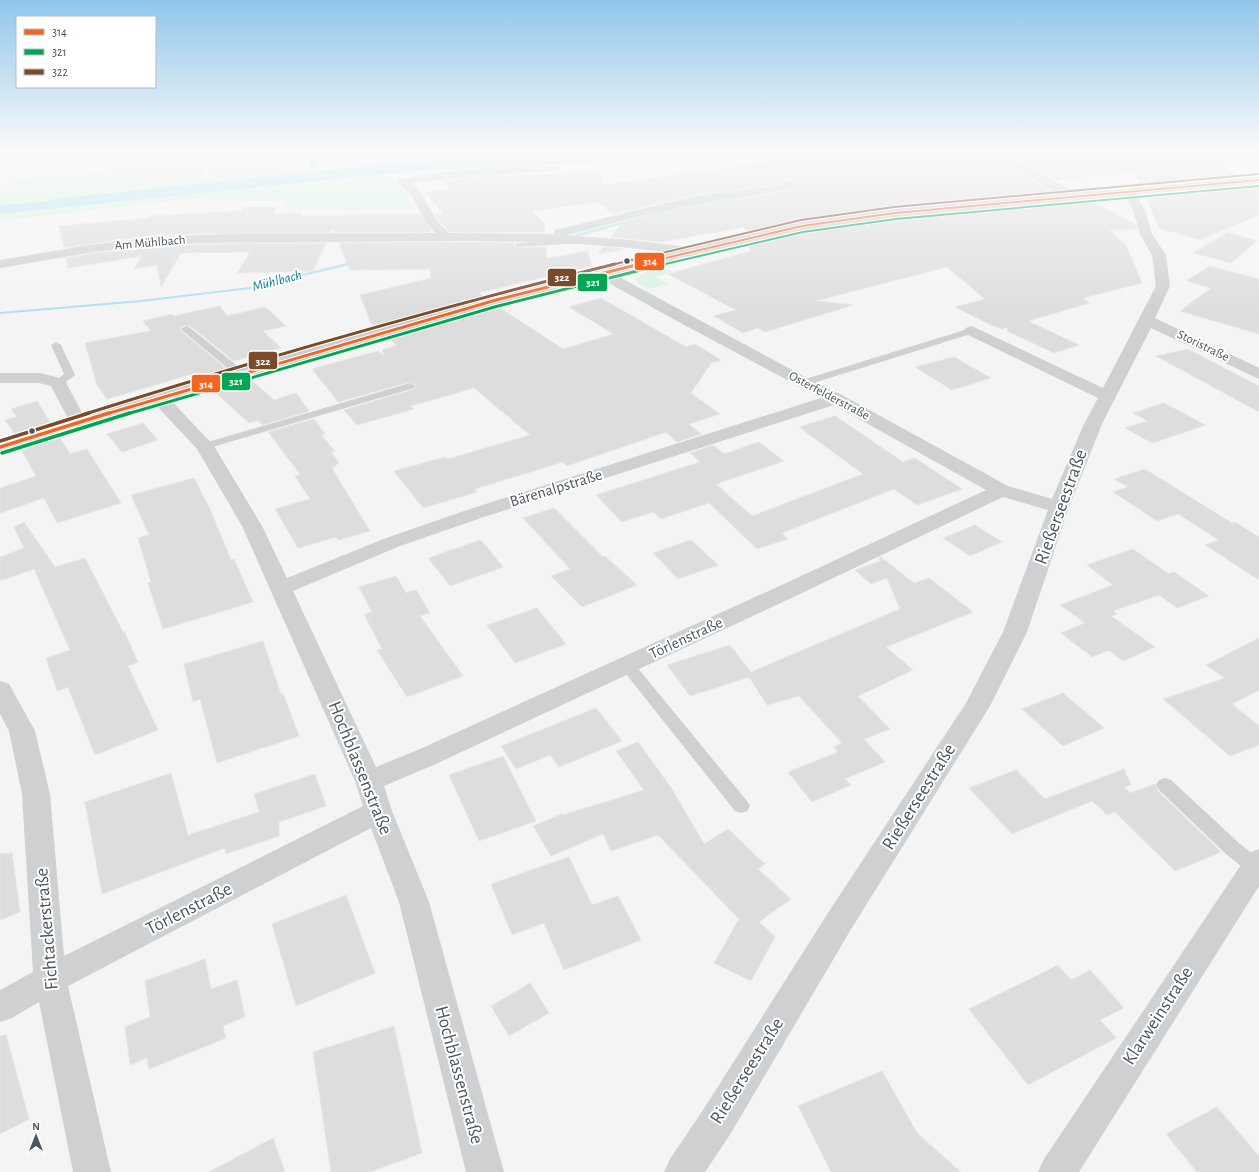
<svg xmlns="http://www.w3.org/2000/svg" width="1259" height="1172" viewBox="0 0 1259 1172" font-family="'Alegreya Sans',sans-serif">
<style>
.green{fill:#d9f2e3}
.water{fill:#aee2f0}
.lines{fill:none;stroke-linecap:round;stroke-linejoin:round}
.stream{fill:#aee2f0;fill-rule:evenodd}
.building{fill:#ddddde;stroke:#e5e6e7}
.lane{fill:#ced0d2;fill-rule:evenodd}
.street{fill:#ced0d2;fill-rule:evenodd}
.primary{fill:#caced1;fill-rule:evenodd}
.bus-1-far2-casing{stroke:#fff;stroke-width:3.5}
.bus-1-far1-casing{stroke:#fff;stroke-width:5}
.bus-1-casing{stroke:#fff;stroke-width:6}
.bus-2-far2-casing{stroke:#fff;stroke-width:3.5}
.bus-2-far1-casing{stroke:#fff;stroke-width:5}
.bus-2-casing{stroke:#fff;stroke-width:6}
.bus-3-far2-casing{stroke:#fff;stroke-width:3.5}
.bus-3-far1-casing{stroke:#fff;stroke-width:5}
.bus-3-casing{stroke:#fff;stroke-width:6}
.bus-1-far2{stroke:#f26522;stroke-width:2}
.bus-1-far1{stroke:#f26522;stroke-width:3}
.bus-1{stroke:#f26522;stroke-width:3.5}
.bus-2-far2{stroke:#00a651;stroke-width:2}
.bus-2-far1{stroke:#00a651;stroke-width:3}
.bus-2{stroke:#00a651;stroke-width:3.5}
.bus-3-far2{stroke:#7a4b2a;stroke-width:2}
.bus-3-far1{stroke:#7a4b2a;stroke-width:3}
.bus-3{stroke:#7a4b2a;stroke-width:3.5}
.bus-dot{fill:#4a5661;stroke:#fff;stroke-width:1.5}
.labels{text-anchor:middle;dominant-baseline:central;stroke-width:4;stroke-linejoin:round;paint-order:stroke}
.far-street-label{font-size:13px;fill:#4a5661;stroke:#fff}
.far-water-label{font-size:14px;font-style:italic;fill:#0c7c9b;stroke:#fff}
.street-label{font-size:16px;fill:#4a5661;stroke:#fff}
.near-street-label{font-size:19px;fill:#4a5661;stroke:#fff}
.line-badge{stroke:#fff;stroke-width:1.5}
.badge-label{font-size:11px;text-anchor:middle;font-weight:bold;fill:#fff}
</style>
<rect width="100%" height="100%" fill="#f4f4f4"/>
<g class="green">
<polygon points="364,149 503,149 410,154"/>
<polygon points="288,154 292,168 209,176 208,161"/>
<polygon points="200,159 205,177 307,168 308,172 53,199 43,202 0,205 0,192 3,192 15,179 100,172"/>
<polygon points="388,175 406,192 413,210 282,210 288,201 205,201 206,197 0,221 0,214"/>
<polygon points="804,188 633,221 584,236 562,234 647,211 759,192"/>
<polygon points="664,267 673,272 656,277 667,284 648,289 639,284 635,279 643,273"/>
</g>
<polygon class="water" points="716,149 784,149 681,159 500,166 418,171 0,214 0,205 43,202 53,199 405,162 531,156 626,155"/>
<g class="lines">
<g class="stream">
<polygon points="1242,149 1243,151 1194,153 1192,152 1194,151"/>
<polygon points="754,195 756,196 755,197 684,207 578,236 575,235 684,205"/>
<polygon points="355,261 357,262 357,263 250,289 141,302 0,314 0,312 141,300 250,287"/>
</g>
</g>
<g class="building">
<polygon points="858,149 1005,149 1002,152 1002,157 1005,163 1055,193 895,208 802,221 746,233 745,227 662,242 611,237 623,222 688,207 773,193 795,187 798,183 791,180 768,186 695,195 613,214 597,202 532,211 544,223 545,232 450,232 439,221 435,214 443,214 426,192 449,190 445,181 484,176 600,172 603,185"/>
<polygon points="1020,149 1091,149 1104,157 1163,149 1198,149 1234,166 1222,167 1243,177 1141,186 1136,172 1055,180 1015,157 1015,155"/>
<polygon points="1259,185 1259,215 1200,240 1159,228 1145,195"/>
<polygon points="1090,200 1136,225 1137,229 1109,230 1126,245 1142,283 1083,298 1089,303 1028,321 1079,345 1054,353 1007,331 1008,327 1003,329 991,325 955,307 985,299 947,267 815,301 853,305 765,332 758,328 743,333 714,316 736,310 668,274 751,251 749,244 802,231 895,218"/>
<polygon points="244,207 277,207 273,214 302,213 301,216 420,214 432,232 335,232 333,228 331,232 186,234 131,238 64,248 59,226 148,218 150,216 241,211"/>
<polygon points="1228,232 1257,241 1231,263 1193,253"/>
<polygon points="446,242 514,243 513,246 518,248 546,247 547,258 588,251 591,266 478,293 485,297 377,328 371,323 360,295 431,278 430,269 350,270 339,243"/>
<polygon points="326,243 313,271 237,273 250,252 181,253 161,287 157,265 134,269 142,256 68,268 66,258 100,252 149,248 204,244"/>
<polygon points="603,247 625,249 598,254"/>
<polygon points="1210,266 1259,279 1259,334 1180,311 1211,288 1186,281"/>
<polygon points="601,298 686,347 695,344 721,360 711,363 691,393 720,414 689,424 701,434 677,442 666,432 567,466 563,462 475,489 477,492 423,508 394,471 445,457 448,459 530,435 474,388 411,406 414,409 357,425 344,410 414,389 416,386 410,382 338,402 312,369 378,351 385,357 382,350 397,345 388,338 497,306 563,349 614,334 569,307"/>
<polygon points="220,306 227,316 265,307 286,326 263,331 281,348 234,361 190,326 185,325 180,328 180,330 228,370 201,378 196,373 107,399 97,385 85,343 151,331 143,321 172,314 174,316"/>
<polygon points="1188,349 1259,386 1259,412 1156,356"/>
<polygon points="954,357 991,378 952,390 915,367"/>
<polygon points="249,378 274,400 296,393 309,411 262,425 258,420 249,423 212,389"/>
<polygon points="37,401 51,424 16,435 5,420 17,417 11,409"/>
<polygon points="1164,403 1206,425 1152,443 1125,428 1148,421 1133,413"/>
<polygon points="835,416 903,462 915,458 962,489 917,505 894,489 782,533 788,539 757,549 709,503 661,519 653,512 622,522 596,495 700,462 690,453 713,445 724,454 759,442 784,461 716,484 752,516 863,474 799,427"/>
<polygon points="314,419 325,434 321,435 335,451 331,452 339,463 332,468 370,531 339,540 336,537 298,548 275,509 310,499 295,476 300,474 268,432"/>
<polygon points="143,423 158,440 122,452 107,434"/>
<polygon points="59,436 70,454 87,449 121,503 57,523 44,498 0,513 0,488 36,476 22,451 27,449 25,447"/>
<polygon points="1145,469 1232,523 1235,522 1259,537 1259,580 1205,545 1219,540 1178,514 1157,521 1113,492 1128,487 1114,479"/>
<polygon points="194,478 210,509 231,560 234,559 253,602 163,629 148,583 151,582 138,538 149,535 131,495"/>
<polygon points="554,508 603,557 605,556 637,585 582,607 551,576 570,569 523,518"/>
<polygon points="24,522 55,567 85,558 123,632 124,631 138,662 128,666 158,730 95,755 68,687 57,691 46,658 70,650 34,569 0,581 0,557 24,548 14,527"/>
<polygon points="975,525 1002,542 970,556 943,538"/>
<polygon points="481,540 503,567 450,586 428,558"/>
<polygon points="691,540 718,565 678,579 653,553"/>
<polygon points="1133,549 1169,574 1174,572 1209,596 1177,608 1159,595 1113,611 1117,614 1111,616 1155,647 1123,661 1109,650 1092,657 1061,633 1085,623 1060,605 1113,585 1087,565"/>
<polygon points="881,557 914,583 929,578 973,612 886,647 913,670 858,696 890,729 864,739 885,762 845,779 851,785 812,802 788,772 838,752 834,747 842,743 799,696 767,705 749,677 690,696 667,665 730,645 751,672 900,609 887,578 871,584 855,570 880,561 879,558"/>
<polygon points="396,576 406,593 416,590 430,613 420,616 463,676 407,697 377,650 382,649 364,614 372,612 359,587"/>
<polygon points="537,608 566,644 515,663 487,625"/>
<polygon points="1259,638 1259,690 1232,704 1259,726 1259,745 1230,756 1163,699 1225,678 1206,665"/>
<polygon points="263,641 281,694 283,693 299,736 217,763 200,699 193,702 184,664"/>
<polygon points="1063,693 1104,728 1063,746 1022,709"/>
<polygon points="596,708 622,741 559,767 550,755 516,769 501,746"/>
<polygon points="638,742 672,789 704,844 728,829 765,864 758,869 791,899 759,922 775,937 751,981 714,963 739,919 658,835 611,851 603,834 551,856 533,826 562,814 563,815 644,790 616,751"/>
<polygon points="503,756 536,821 479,841 449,775"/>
<polygon points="1124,769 1131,785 1124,787 1130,793 1155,784 1158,791 1221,852 1175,871 1115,812 1107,815 1092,801 1012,834 969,788 1016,770 1045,799"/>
<polygon points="171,773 188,835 259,812 254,794 315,774 326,806 279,822 279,836 226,854 225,848 102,894 85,802"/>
<polygon points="12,853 20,912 0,920 0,854"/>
<polygon points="569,857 592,905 618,896 641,940 564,970 544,923 512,935 491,884"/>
<polygon points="346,895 375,973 296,1006 272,924"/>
<polygon points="205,959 211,989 237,980 245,1017 223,1026 226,1038 149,1069 147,1058 130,1065 125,1027 150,1017 145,981"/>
<polygon points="1058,965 1071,980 1090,970 1124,1008 1100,1020 1116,1038 1028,1085 969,1009"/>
<polygon points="530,983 549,1013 509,1036 491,1006"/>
<polygon points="394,1026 422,1153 370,1172 331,1172 313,1052"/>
<polygon points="6,1035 29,1119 0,1134 0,1036"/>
<polygon points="882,1071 917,1133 961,1172 831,1172 798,1106"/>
<polygon points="1217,1107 1259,1156 1259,1172 1197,1172 1166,1134"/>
<polygon points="273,1138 285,1172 209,1172"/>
</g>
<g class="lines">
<g class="lane">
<polygon points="331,149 338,149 315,164 314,169 310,169 310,162"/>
<polygon points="577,239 581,241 580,243 518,247 514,245 518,243"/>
<polygon points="186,326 189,327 245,372 246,374 245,376 237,376 183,331 181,329"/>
<polygon points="971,328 976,331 974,333 807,385 799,385 798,383 799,381"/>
<polygon points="56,342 61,345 75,375 62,385 58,386 53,383 64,374 51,345"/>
<polygon points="410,383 415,386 414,388 209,448 201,448 199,446 201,444"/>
<polygon points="627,660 632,661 747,801 750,806 747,811 741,813 735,811 622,669 619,665 622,661"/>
<polygon points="1165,778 1171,780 1240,844 1259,859 1259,873 1255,875 1248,872 1226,854 1159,790 1156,785 1159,780"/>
</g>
<g class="street">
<polygon points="0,149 30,149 25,152 0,155"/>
<polygon points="1007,149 1019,149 1013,154 1014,158 1077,194 1079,197 1077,200 1069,200 1006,162 1003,157 1003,153"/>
<polygon points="1249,149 1259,149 1259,159 1255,158"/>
<path d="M556,166L562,169L560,171L484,175L412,183L419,190L438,222L449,233L555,234L554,233L555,230L695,196L768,187L791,181L795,182L797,184L795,186C765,196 735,196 705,202C658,210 612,223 566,235L631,240L697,248L699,251L697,254L692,255L631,248L551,242L446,241L204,243L149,246L100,251L0,268V260C50,252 100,242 150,238C245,231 340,234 435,233L427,224L410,194L397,182L399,180C450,167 504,168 556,166Z"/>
<path d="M1122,189L1136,195L1138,198L1145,210L1152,234L1166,255L1170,286L1155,318L1259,368V379L1151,328L1102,424L1069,507L1027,632L990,706L850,931L731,1133L705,1172H664L670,1159L705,1107L828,913L966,703L1003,632L1048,510L1003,497L802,593L438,763L384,786L392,811L429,902L504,1172H466L399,902L371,828L68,986L111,1172H73L39,1002L12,1018L0,1022V990L33,972L22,794L9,731L0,714V681L9,684L35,731L50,794L64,956L363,806L355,781L242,526L197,449L153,402L150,398L153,394L159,393L165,394L214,446L262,526L287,578L386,538L470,509L821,398L675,320L598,277L596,274L598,271L603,270L608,271L809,379L842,395L1008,486L1052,499L1084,424L1098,398L966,334L963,331L966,328L971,326L976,328L1103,388L1156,286L1152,255L1140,234L1133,210L1127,200L1116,193L1118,191ZM834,405L986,490L786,583L420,749L376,767L293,591L400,546L484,517Z"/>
<polygon points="0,373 40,373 64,379 87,422 84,426 78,427 72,426 51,386 39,383 0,383"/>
<polygon points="1259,849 1259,886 1079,1172 1038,1172 1044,1159 1249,853"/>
</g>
<polygon class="primary" points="1259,177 1259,183 895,217 802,230 693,255 501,303 173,399 0,453 0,441 161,391 491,297 692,247 802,222 895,209"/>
<defs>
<polyline id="bus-1-far2" points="636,265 802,226 895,213 1259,180"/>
<polyline id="bus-1-far1" points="106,414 496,300 640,264"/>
<polyline id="bus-1" points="0,447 109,413"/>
<polyline id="bus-2-far2" points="661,265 803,232 896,219 1259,186"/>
<polyline id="bus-2-far1" points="127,414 498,306 665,264"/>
<polyline id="bus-2" points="2,453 130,413"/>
<polyline id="bus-3-far2" points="611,265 801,220 894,207 1258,174"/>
<path id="bus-3-far1" d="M85,414C260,359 437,308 615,264"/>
<polyline id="bus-3" points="0,441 89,413"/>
</defs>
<use href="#bus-1-far2" class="bus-1-far2-casing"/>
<use href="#bus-1-far1" class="bus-1-far1-casing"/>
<use href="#bus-1" class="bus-1-casing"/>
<use href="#bus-2-far2" class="bus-2-far2-casing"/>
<use href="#bus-2-far1" class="bus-2-far1-casing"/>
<use href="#bus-2" class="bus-2-casing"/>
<use href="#bus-3-far2" class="bus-3-far2-casing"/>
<use href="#bus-3-far1" class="bus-3-far1-casing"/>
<use href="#bus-3" class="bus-3-casing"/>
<use href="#bus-1-far2" class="bus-1-far2"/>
<use href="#bus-1-far1" class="bus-1-far1"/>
<use href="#bus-1" class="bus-1"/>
<use href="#bus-2-far2" class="bus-2-far2"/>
<use href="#bus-2-far1" class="bus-2-far1"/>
<use href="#bus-2" class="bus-2"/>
<use href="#bus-3-far2" class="bus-3-far2"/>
<use href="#bus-3-far1" class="bus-3-far1"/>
<use href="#bus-3" class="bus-3"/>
</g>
<linearGradient id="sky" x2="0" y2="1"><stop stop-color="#91c6eb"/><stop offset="0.48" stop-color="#fafafa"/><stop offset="1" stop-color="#fafafa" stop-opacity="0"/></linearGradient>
<rect width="1259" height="313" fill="url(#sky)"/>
<g class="bus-dot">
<circle cx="627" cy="261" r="3.5"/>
<circle cx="32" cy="431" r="3.5"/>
</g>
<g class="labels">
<g class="far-street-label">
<text transform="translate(150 243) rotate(-5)">Am Mühlbach</text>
<text transform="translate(1203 346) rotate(26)">Storistraße</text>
<text transform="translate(829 396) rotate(28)">Osterfelderstraße</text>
</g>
<g class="far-water-label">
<text transform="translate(277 281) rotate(-14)">Mühlbach</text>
</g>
<g class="street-label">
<text transform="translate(556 488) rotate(-17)">Bärenalpstraße</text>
<text transform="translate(686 638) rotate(-25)">Törlenstraße</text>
</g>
<g class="near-street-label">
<text transform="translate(1061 507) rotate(-70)">Rießerseestraße</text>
<text transform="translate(360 768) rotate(68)">Hochblassenstraße</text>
<text transform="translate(919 797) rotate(-58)">Rießerseestraße</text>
<text transform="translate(189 909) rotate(-27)">Törlenstraße</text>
<text transform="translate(47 929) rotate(-95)">Fichtackerstraße</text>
<text transform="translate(1158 1016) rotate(-57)">Klarweinstraße</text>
<text transform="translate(747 1071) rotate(-58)">Rießerseestraße</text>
<text transform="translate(459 1075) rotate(75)">Hochblassenstraße</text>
</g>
</g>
<g class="line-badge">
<rect x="634" y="252" width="31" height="19" rx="4" fill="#f26522"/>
<rect x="547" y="268" width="30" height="19" rx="4" fill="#7a4b2a"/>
<rect x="577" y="273" width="31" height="19" rx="4" fill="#00a651"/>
<rect x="248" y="351" width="30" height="19" rx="4" fill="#7a4b2a"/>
<rect x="221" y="372" width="30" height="19" rx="4" fill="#00a651"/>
<rect x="191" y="374" width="30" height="19" rx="4" fill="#f26522"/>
</g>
<g class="badge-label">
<text x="650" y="265">314</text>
<text x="562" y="281">322</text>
<text x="593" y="286">321</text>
<text x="263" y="365">322</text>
<text x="236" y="385">321</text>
<text x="206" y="388">314</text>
</g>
<rect x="16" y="16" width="140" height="72" fill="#ffffff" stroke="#b7bbc0"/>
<rect x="24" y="29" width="20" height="6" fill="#f26522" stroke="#b7bbc0"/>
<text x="52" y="36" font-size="12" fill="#4a5661">314</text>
<rect x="24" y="49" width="20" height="6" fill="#00a651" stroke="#b7bbc0"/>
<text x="52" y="56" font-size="12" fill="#4a5661">321</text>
<rect x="24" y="69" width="20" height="6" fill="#7a4b2a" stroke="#b7bbc0"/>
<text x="52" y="76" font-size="12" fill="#4a5661">322</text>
<g transform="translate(36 1136)" stroke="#ffffff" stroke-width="3" paint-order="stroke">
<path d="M0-3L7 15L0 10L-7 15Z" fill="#4a5661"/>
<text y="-6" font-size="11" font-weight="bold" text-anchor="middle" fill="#4a5661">N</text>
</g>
</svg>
